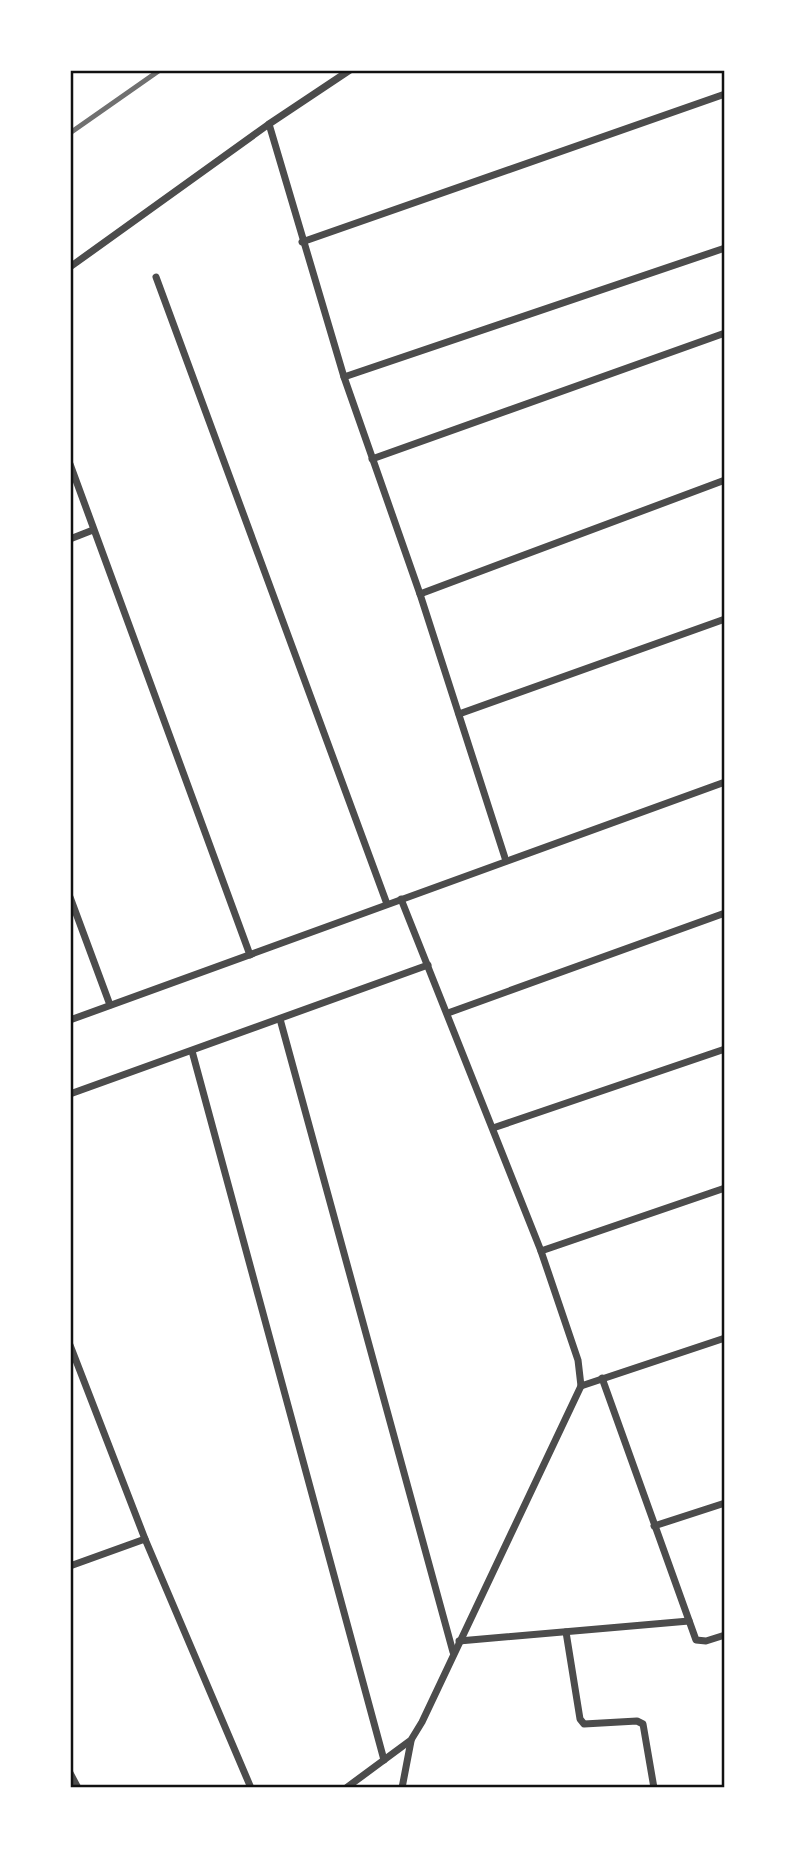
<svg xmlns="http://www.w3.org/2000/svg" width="795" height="1858" viewBox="0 0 795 1858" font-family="'Roboto Condensed',sans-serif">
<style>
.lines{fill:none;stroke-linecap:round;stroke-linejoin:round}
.minor{stroke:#4c4c4c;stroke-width:7}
.rail{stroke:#707070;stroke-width:5}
.neatline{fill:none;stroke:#111;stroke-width:2.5}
</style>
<rect width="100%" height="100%" fill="#fff"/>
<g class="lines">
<g class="minor">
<polyline points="269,124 344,377 420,594 506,861"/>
<polyline points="302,242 725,94"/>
<polyline points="70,267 269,124 350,70"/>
<polyline points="156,277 387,904"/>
<polyline points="344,377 725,248"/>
<polyline points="372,459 725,333"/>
<polyline points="70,464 250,955"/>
<polyline points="70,539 93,530"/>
<polyline points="420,594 725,480"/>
<polyline points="459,714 725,619"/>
<polyline points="70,897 110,1005"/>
<polyline points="448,1013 725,913"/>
<polyline points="280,1019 453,1652"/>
<polyline points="70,1020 725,782"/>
<polyline points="192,1051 384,1760"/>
<polyline points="70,1094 428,965"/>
<polyline points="493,1128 725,1049"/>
<polyline points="541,1251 725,1188"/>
<polyline points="70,1345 145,1539 251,1788"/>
<polyline points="602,1378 696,1640 706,1641 725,1635"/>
<polyline points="581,1386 725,1338"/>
<polyline points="654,1526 725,1503"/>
<polyline points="70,1566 145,1539"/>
<polyline points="566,1632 580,1719 584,1724 637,1721 643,1724 654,1788"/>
<polyline points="459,1641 689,1621"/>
<polyline points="70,1773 78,1788"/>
<polyline points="346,1788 411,1740 422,1722 581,1386 578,1360 541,1251 401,899"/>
<polyline points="402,1788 411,1741"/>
</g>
<polyline class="rail" points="70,133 160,70"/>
</g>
<rect width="795" height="1858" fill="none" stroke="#ffffff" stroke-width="144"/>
<rect x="72" y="72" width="651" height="1714" class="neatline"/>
</svg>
